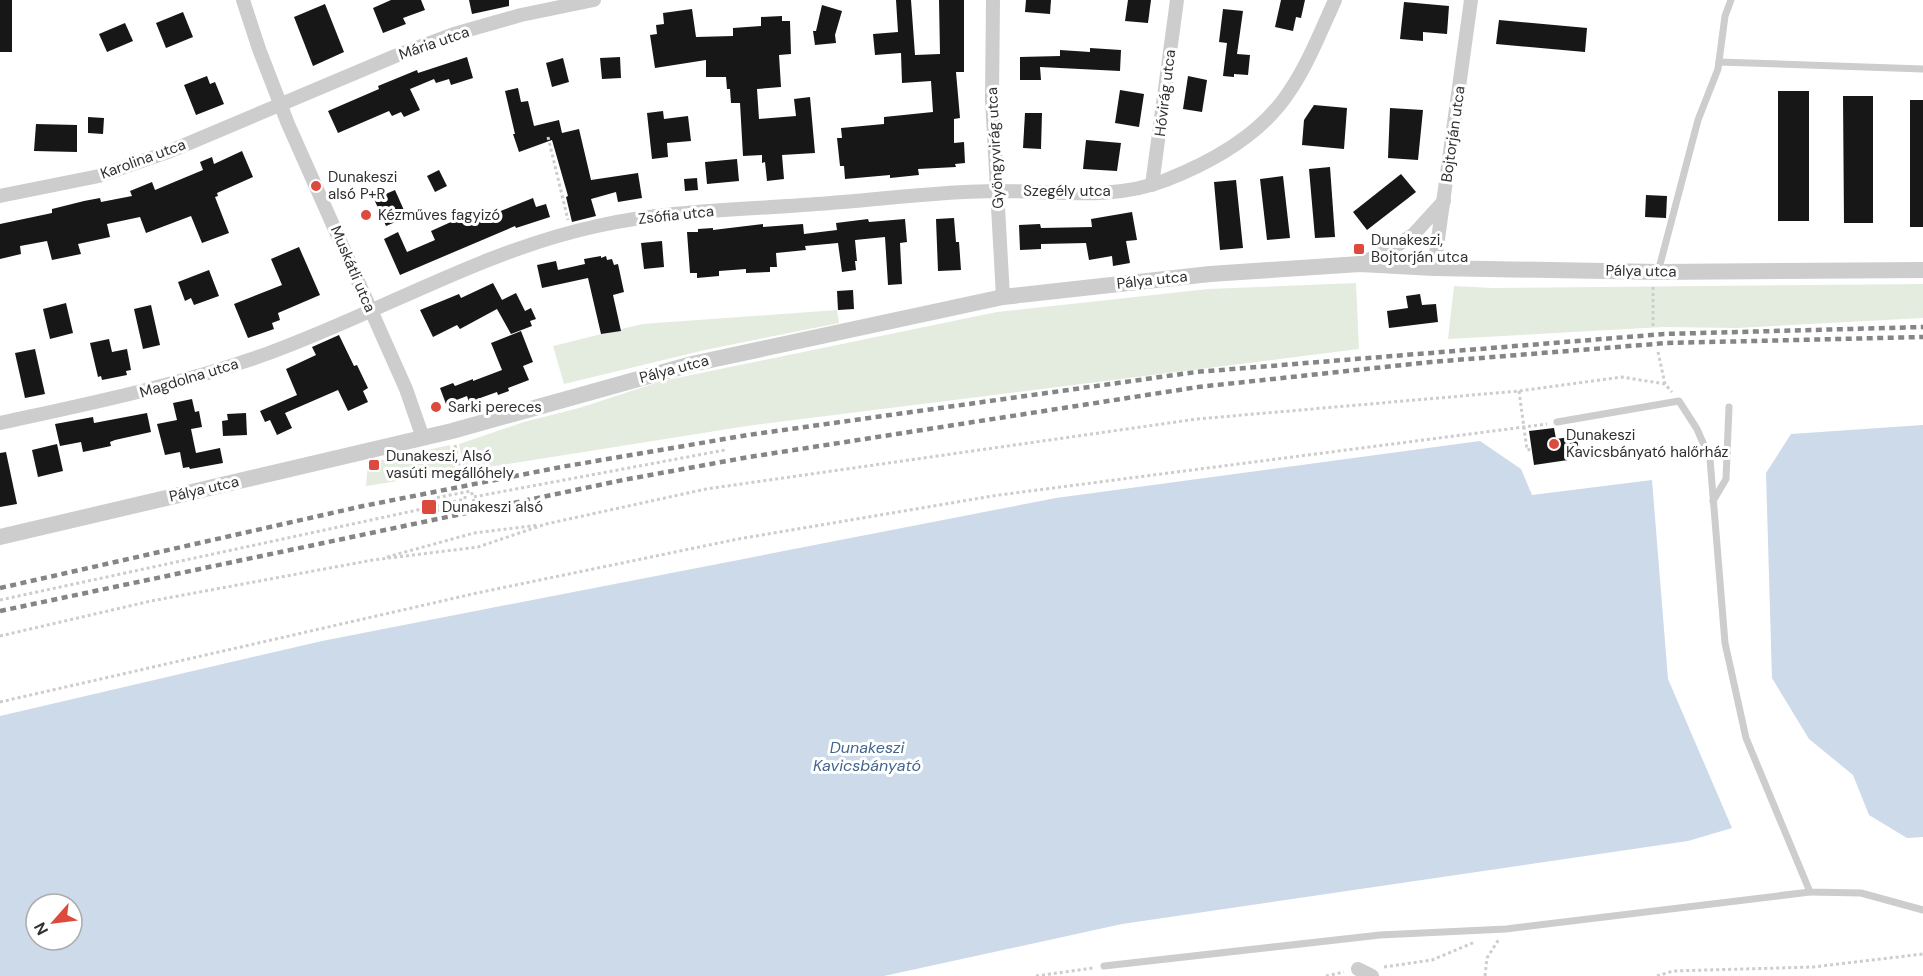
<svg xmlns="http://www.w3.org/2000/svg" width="1923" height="976" viewBox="0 0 1923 976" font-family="'DM Sans',sans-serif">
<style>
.green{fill:#e4ecdf}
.water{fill:#ccdaea;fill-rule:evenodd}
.building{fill:#171717}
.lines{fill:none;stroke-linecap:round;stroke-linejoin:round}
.path{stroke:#cdcdcd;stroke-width:3;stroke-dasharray:3 3;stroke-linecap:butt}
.service{stroke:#cdcdcd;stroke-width:7}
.minor{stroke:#cdcdcd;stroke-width:14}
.tertiary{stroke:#cdcdcd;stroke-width:16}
.rail{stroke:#858585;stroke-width:4.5;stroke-dasharray:6 4.5;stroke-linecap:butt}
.poi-dot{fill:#db4a3d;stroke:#fff;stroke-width:2}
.labels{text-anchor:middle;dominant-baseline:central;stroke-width:6;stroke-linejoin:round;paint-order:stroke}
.street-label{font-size:15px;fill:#303030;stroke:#fff}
.poi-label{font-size:15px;fill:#303030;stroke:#fff;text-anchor:start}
.water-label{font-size:16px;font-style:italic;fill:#42648d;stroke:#fff}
</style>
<rect width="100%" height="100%" fill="#fff"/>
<g class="green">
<polygon points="1356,283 1359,349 747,426 464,471 459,444 524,422 579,408 662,381 997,312 1208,289"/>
<polygon points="1923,284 1923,318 1737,328 1663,327 1448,339 1454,286 1493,288"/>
<polygon points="837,310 839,323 705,350 564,384 553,346 642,324"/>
<polygon points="450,445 456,472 366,486 368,463"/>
</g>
<g class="water">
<polygon points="1923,425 1923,837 1907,838 1869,815 1853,775 1809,739 1772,678 1766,473 1791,434"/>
<path d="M1480,441L1521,469L1532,495L1652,480L1668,679L1732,828L1688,841L1122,924L884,976H0V716L322,641L1056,498ZM36,904H72V940H36Z"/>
</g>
<g class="building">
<rect x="0" y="0" width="12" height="52"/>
<polygon points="391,0 421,0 425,10 403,18 406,24 383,33 373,8"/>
<polygon points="469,0 509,0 509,6 472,14"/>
<polygon points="896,0 911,0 915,55 940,54 939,0 964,0 964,72 956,72 960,118 954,119 954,143 964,142 965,163 955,164 956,167 918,169 919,175 890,178 890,175 845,179 844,166 840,166 837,138 842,138 841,128 884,124 884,117 933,112 931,81 902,83 901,53 875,55 873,34 898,32"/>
<polygon points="1026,0 1051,0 1050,14 1025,12"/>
<polygon points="1128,0 1151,0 1148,23 1125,21"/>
<polygon points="1281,0 1305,0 1301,18 1296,17 1293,31 1275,27"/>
<polygon points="1404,2 1449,6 1447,34 1423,32 1423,41 1400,39"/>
<polygon points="325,4 344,52 313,66 294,17"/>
<polygon points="822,5 842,11 835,35 836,43 815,45 813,31 816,31"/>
<polygon points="692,9 696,37 733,36 733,28 761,26 761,17 782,16 782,21 790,21 791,54 779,55 781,87 757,89 759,119 796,116 794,99 810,97 815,153 782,155 784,179 767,181 765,162 762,163 762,155 743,156 740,103 731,103 730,89 727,89 726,77 706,77 706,60 655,68 650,35 657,34 656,25 664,24 663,13"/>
<polygon points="1223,9 1243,11 1237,54 1250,55 1248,75 1234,74 1234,77 1223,76 1227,43 1219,42"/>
<polygon points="183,12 193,37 166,48 156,23"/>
<polygon points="1499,20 1587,28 1585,52 1496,44"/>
<polygon points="125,23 133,41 107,52 99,34"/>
<polygon points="1090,48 1121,50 1120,71 1040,67 1041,80 1020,80 1020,57 1060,56 1060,50 1090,52"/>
<polygon points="467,57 473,78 451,85 449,79 436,83 434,79 410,89 420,110 404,117 401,112 392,116 389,111 338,133 328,111 379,89 378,86 417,70 418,73"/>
<polygon points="620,57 621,78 602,79 600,58"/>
<polygon points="563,58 569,82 552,87 546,63"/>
<polygon points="207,76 210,84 215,82 224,104 196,115 184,85"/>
<polygon points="1188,76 1207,80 1202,112 1183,109"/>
<polygon points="518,88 521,102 528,101 534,126 559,120 562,133 579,129 591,180 638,173 642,198 618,202 616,192 591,199 596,216 572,222 566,197 568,196 552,140 519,152 513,134 515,134 505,91"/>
<polygon points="1120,90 1144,94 1139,127 1115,123"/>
<rect x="1778" y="91" width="31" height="130"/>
<polygon points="1843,96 1873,96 1873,223 1844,223"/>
<rect x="1910" y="100" width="13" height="127"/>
<polygon points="1314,105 1347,108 1344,149 1302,145 1304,120"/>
<polygon points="1390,108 1423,110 1418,160 1388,158"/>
<polygon points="663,111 664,119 688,116 691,141 667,143 668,157 652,159 647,113"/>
<polygon points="1025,113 1042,113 1041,149 1023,148"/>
<polygon points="88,117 104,118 103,134 88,133"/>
<polygon points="36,124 77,125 77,152 34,151"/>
<polygon points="1086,140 1121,143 1117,171 1083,169"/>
<polygon points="242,151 253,177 217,193 218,196 215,197 229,233 202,243 191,216 146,233 140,217 107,224 110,237 78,244 81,254 52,260 47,241 20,246 21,254 0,259 0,224 52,213 52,209 84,201 100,198 101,202 132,196 130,191 152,182 155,190 203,170 200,162 212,157 214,164"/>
<polygon points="737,159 739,181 707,184 705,162"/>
<polygon points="1330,167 1335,237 1315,238 1309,169"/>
<polygon points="439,170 447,186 435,192 427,176"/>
<polygon points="1401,174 1416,192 1367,230 1353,212"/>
<polygon points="1283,176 1290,238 1267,240 1260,179"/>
<polygon points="697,178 698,190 685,191 684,179"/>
<polygon points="1236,180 1243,248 1220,250 1214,182"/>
<polygon points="395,190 407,217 386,226 374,199"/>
<polygon points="1646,195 1667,196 1666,218 1645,217"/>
<polygon points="533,198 536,207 546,204 550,217 516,228 515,226 400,275 384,239 398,232 407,252 435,240 431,231 462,217 466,225"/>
<polygon points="1132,212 1137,240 1126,241 1130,263 1113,266 1112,256 1089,260 1086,243 1041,244 1041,249 1020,250 1019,225 1040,224 1041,228 1092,227 1091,219"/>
<polygon points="954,218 956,242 959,242 961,270 938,271 936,219"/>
<polygon points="868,219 869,222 905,219 907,242 900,243 902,284 888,285 885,237 855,240 857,261 855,261 856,270 842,272 838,243 805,246 806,250 776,253 777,267 770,267 770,272 746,273 746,269 719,271 719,276 697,278 697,273 690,273 687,232 698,232 698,229 713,228 713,230 763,224 763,227 803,224 804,234 837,230 836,223"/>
<polygon points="662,241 664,267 644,269 641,243"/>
<polygon points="299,247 320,295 278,313 280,320 272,323 274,329 248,338 234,304 282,285 271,259"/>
<polygon points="601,256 601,258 606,256 607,260 612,259 614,265 618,264 624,292 613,295 621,331 601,334 588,278 542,288 537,265 556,261 558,270 585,264 584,259"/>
<polygon points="209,270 219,296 194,305 191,298 185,301 178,282"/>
<polygon points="493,283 502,300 516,293 525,311 531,308 536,319 530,321 532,326 511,334 497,309 460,329 457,325 433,337 420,310 459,294 461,298"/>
<polygon points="853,290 854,309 838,310 837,291"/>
<polygon points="1420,294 1422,305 1436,304 1438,322 1389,328 1387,311 1408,308 1406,296"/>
<polygon points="66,303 73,333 50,339 43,309"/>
<polygon points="151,305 160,345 143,349 134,309"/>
<polygon points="521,331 533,362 523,366 529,380 508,388 509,391 498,395 497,392 469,402 467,396 446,404 440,388 453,383 455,386 473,379 473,381 502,370 491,343"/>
<polygon points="339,335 354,366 357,365 368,388 363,391 368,402 348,411 338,390 285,413 292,428 277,435 270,420 265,422 260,411 297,395 286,369 316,355 312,347"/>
<polygon points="109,339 112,352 127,349 131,370 126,371 127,375 102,380 101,376 98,377 90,343"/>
<polygon points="35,349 45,394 25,398 15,353"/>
<polygon points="192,399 195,412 199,411 202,427 191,429 196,453 220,448 223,463 190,469 189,467 183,468 180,452 165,455 157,424 177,420 173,403"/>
<polygon points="147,413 151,432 115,440 110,442 111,446 83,452 81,442 60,446 55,424 93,417 94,423"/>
<polygon points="246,413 247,435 223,436 222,421 228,420 227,414"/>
<polygon points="1554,428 1556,439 1577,436 1579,453 1567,454 1568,460 1534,465 1529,431"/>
<polygon points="57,444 63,471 38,477 32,450"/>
<polygon points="6,452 17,504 0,507 0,453"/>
</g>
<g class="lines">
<g class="path">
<polyline points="548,137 568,220"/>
<polyline points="1653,287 1653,328"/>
<polyline points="1658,352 1665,384"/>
<polyline points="1519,391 1527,450 1532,449"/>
<polyline points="455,445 462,479"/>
<polyline points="465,496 465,499 436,506 438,512 474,504 473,497"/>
<polyline points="387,557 474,533 539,525"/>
<polyline points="0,600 436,506 435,498 471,491 473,497 725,450"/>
<polyline points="0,636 151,601 373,560 478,547 546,524 706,489 1197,419 1519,391 1622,377 1665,384 1672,392"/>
<polyline points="0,702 477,593 738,539 999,495 1547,424"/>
<polyline points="1384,967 1432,960 1475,942"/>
<polyline points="1036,976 1093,968"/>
<polyline points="1326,976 1344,972"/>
<polyline points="1485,976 1487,958 1499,939"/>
<polyline points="1657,976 1673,971 1813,967 1923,954"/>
</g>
<g class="service">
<polyline points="1719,62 1923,69"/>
<polyline points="1658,272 1698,120 1718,69 1725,16 1731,0"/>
<polyline points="1557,422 1679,401 1697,429 1710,459 1725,643 1746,738 1810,892 1861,893 1923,910"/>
<polyline points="1713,501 1726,479 1729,407"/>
<polyline points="1104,966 1380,935 1506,929 1810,892"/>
</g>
<g class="minor">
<polyline points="243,0 259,49 288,124 406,389 423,438"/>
<polyline points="993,0 992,99 1003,297"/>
<polyline points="1152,185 1177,0"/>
<polyline points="0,196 99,176 168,152 400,54 454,34 521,15 594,0"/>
<polyline points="1360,264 1399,244 1413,235 1444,201"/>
<polyline points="1434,268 1471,0"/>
<path d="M0,423C92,403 180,385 269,353C379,313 482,251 597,226C669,210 743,210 816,204C877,200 938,191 999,191C1055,191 1113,201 1166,180C1212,162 1261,135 1289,92C1308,64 1321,31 1335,0"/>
<polyline points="1358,969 1372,976"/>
</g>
<polyline class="tertiary" points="0,537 452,431 692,364 1003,297 1210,274 1360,264 1434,268 1658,272 1923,270"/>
<g class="rail">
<polyline points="0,588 363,506 561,467 748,435 1196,372 1664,334 1923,327"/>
<polyline points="0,611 623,480 749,457 1198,387 1431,362 1667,343 1923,337"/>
</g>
</g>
<g class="poi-dot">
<circle cx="316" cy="186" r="6"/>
<circle cx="366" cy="215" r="6"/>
<rect x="1353" y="243" width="12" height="12" rx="3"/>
<circle cx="436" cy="407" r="6"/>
<circle cx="1554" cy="444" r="6"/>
<rect x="368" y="459" width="12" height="12" rx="3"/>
<rect x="421" y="499" width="16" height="16" rx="3"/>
</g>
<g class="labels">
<g class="street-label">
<text transform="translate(434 43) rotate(-19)">Mária utca</text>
<text transform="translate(1165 93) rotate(-83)">Hóvirág utca</text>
<text transform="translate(1453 134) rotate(-82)">Bojtorján utca</text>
<text transform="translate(995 148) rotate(-93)">Gyöngyvirág utca</text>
<text transform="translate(143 159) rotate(-20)">Karolina utca</text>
<text x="1067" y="191">Szegély utca</text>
<text transform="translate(676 215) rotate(-6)">Zsófia utca</text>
<text transform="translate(353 269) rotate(67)">Muskátli utca</text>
<text transform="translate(1641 271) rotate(1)">Pálya utca</text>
<text transform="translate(1152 280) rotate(-6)">Pálya utca</text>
<text transform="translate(674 369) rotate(-15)">Pálya utca</text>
<text transform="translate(189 378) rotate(-17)">Magdolna utca</text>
<text transform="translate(204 489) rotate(-13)">Pálya utca</text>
</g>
<g class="poi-label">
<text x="328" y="177">Dunakeszi<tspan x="328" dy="17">alsó P+R</tspan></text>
<text x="378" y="215">Kézműves fagyizó</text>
<text x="1371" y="240">Dunakeszi,<tspan x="1371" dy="17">Bojtorján utca</tspan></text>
<text x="448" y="407">Sarki pereces</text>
<text x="1566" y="435">Dunakeszi<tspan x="1566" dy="17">Kavicsbányató halőrház</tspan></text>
<text x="386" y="456">Dunakeszi, Alsó<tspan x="386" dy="17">vasúti megállóhely</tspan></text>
<text x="442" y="507">Dunakeszi alsó</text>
</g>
<g class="water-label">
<text x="867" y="747">Dunakeszi<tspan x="867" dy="18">Kavicsbányató</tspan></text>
</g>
</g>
<g transform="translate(54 922) rotate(242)"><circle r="28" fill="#ffffff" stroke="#acacac" stroke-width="1.5"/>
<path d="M0-4.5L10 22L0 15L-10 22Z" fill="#db4a3d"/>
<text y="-9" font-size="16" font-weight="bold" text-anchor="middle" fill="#303030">N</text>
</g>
</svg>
